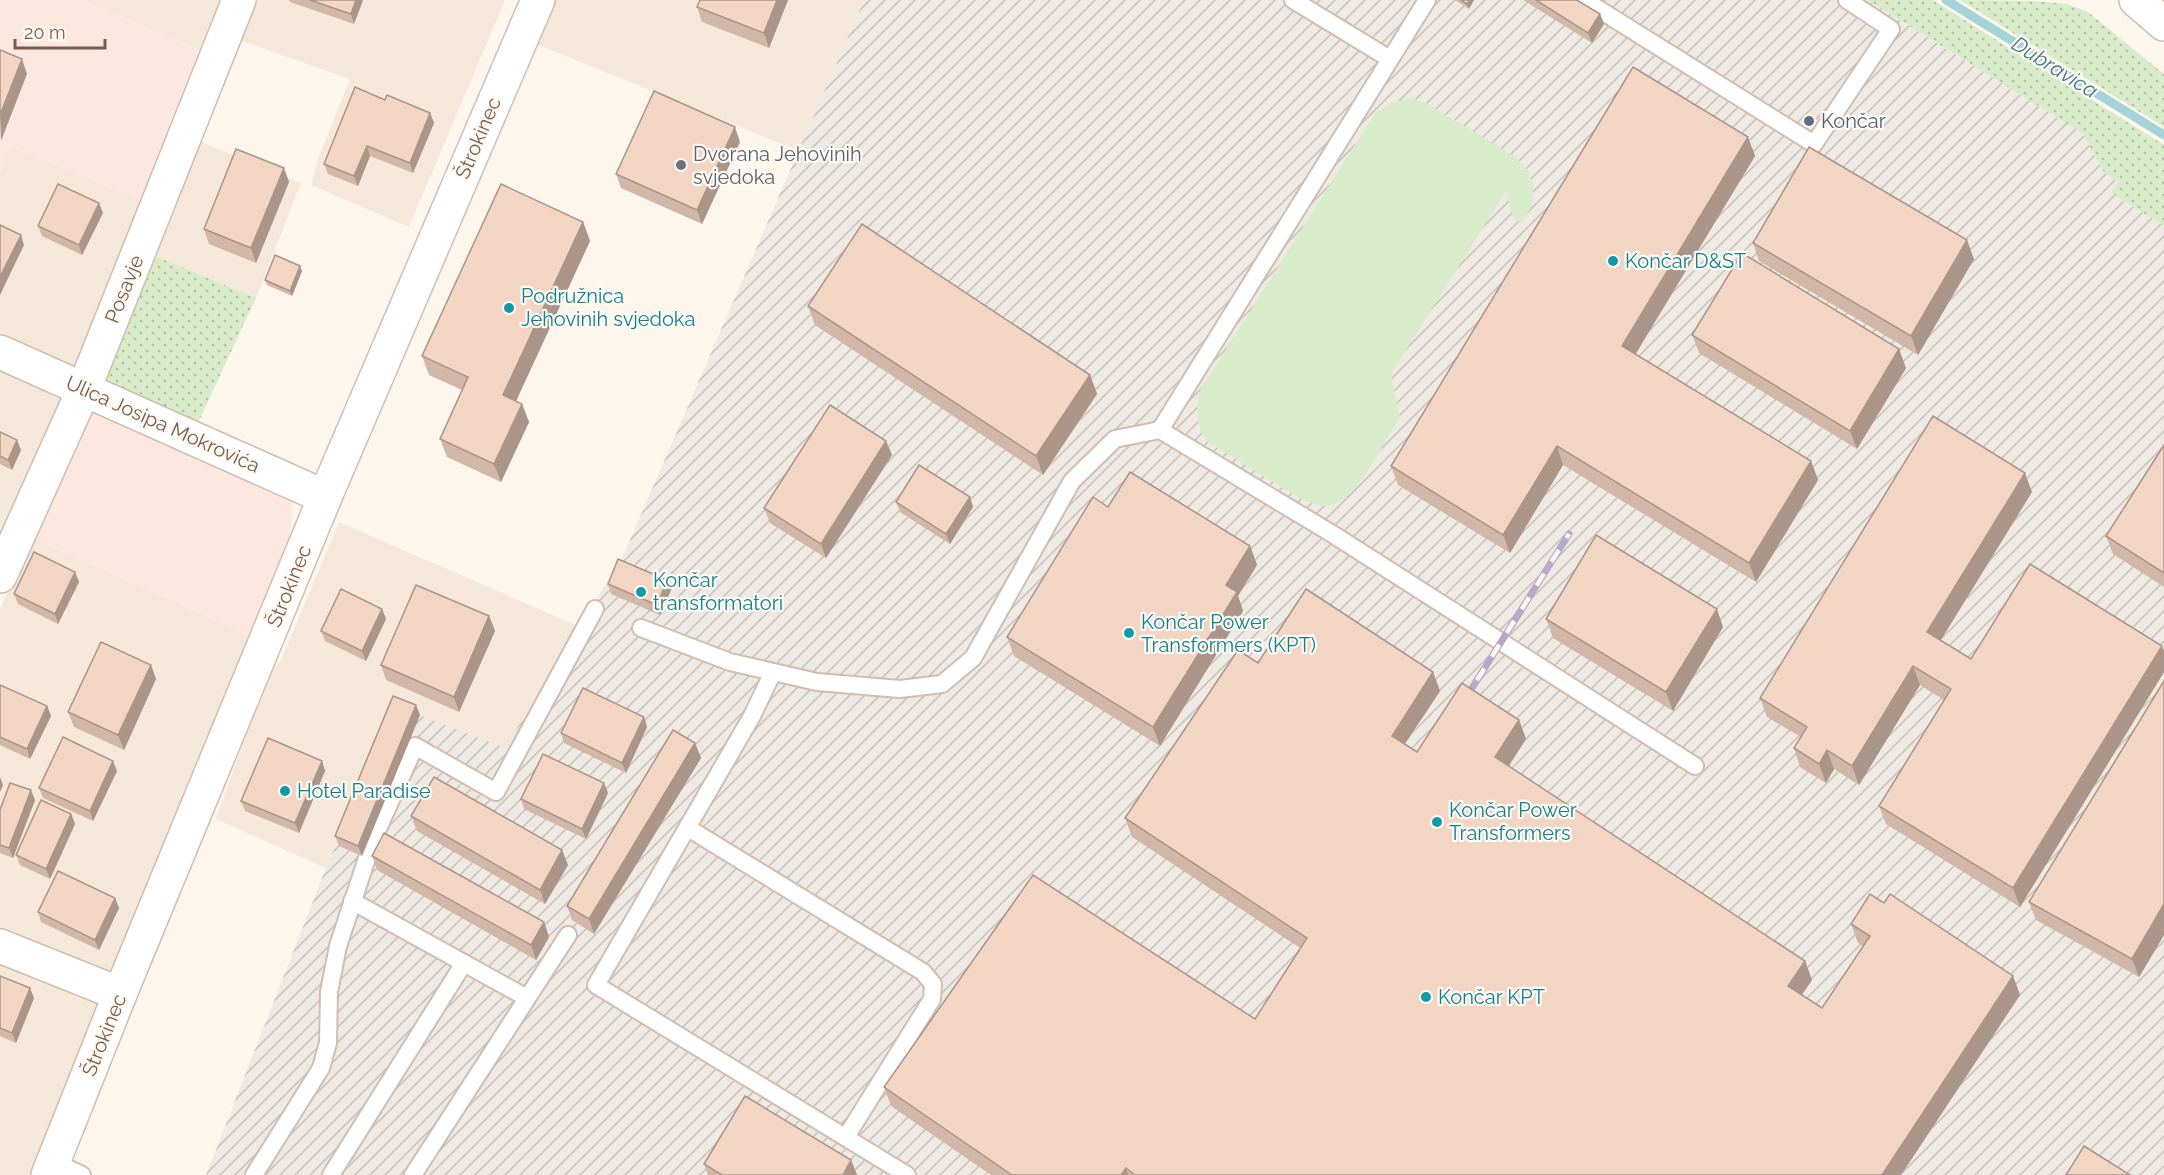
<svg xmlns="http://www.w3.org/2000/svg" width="2164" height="1175" viewBox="0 0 2164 1175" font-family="Raleway,sans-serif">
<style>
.residential{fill:#f5e8da}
.commercial{fill:#fde8e0}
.industrial{fill:url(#industrial-furrows)}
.grass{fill:url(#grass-dots)}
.park{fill:#d8ecc9}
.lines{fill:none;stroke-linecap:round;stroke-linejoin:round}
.stream{stroke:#a5d3da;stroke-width:9}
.service-casing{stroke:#d1beb0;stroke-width:20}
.minor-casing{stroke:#d1beb0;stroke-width:36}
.tertiary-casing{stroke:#d1beb0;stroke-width:36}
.service{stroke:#fff;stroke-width:16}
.minor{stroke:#fff;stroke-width:33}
.tertiary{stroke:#fff;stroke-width:33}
.rail-casing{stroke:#b9a8c9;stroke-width:7}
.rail{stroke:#fffaf3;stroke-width:4.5;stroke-dasharray:14;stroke-linecap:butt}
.wall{fill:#d1b7a8}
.shaded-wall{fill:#aa9588}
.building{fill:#f3d5c3;stroke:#aa9588;stroke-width:1.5}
.service-dot{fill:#5c6f8a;stroke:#fffaf3;stroke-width:2}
.worship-dot{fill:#6b7280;stroke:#fffaf3;stroke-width:2}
.culture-dot{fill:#0f9aa8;stroke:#fffaf3;stroke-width:2}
.labels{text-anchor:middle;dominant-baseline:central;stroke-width:4.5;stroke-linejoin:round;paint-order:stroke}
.service-label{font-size:20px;fill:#4e5e75;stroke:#fffaf3;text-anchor:start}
.street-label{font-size:20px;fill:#7a5c4d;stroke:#fffaf3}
.worship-label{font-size:20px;fill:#5b616d;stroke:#fffaf3;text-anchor:start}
.culture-label{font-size:20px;fill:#0d838f;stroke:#fffaf3;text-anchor:start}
.water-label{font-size:21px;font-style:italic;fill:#437c86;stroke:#fffaf3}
</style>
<defs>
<pattern id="industrial-furrows" width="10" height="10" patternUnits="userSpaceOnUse" patternTransform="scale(1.5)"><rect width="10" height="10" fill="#efe9e4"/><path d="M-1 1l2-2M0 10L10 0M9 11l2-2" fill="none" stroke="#c7c0bb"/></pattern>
<pattern id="grass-dots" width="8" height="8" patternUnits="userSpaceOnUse" patternTransform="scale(1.5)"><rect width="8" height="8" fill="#d8ecc9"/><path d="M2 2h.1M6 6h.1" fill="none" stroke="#b4c2a5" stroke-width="1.8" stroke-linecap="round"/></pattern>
</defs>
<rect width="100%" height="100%" fill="#fdf6ec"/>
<g class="residential">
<polygon points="83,0 225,0 204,52"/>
<polygon points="252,0 505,0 409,227 311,185 318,159 350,79 236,39"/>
<polygon points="534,0 864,0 799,151 519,37"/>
<polygon points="194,139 301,183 256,298 148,253"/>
<polygon points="11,147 143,201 76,367 0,334 0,171"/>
<polygon points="0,368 63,394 0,535"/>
<polygon points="339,522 580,627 505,749 396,706 326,868 216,819 268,674 281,660"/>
<polygon points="32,538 249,635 120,964 109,972 98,973 0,929 0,609"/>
<polygon points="0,959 97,998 100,1008 31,1175 0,1175"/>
</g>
<g class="commercial">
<polygon points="0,0 83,0 204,52 143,201 11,147 0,171"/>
<polygon points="90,407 284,494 293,501 289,542 249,635 32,538"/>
</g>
<polygon class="industrial" points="864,0 1868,0 2082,133 2103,171 2118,182 2112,194 2164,226 2164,1175 206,1175 326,868 396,706 505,748 623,556"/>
<g class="grass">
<polygon points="1868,0 1933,0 2164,145 2164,226 2111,193 2118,182 2103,171 2082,133"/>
<polygon points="1960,0 2036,1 2067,4 2088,12 2164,74 2164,127"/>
<polygon points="148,253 256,298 198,423 105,382 104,373"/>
</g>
<path class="park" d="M1411,98L1426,103L1516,157L1528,171L1533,184V199L1532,206L1522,223L1513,218L1506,191L1391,374L1400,417C1385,440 1357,501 1329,506C1320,507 1310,503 1301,499L1206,441C1196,423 1195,409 1201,389L1375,113L1390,103Z"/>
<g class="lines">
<polyline class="stream" points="1946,0 2164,135"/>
<defs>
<g id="service">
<polyline points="1293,0 1390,59"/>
<polyline points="1584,0 1814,144 1891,29 1847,0"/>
<polyline points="1160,430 1427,0"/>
<polyline points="641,628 730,662 817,682 900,689 942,684 973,658 1072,481 1115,439 1160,430 1334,535 1695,766"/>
<polyline points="773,672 752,716 596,985 907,1175"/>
<polyline points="688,828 923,972 933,984 932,999 846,1137"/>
<polyline points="352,901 527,998"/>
<polyline points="53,1161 82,1175"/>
<polyline points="254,1175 321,1068 328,1043 329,992 338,946 373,840 415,746 496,792 595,609"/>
<polyline points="331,1175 464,963"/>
<polyline points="413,1175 568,935"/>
</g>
<g id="minor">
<polyline points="0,352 325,497"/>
<polyline points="0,576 84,389 239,0"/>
<polyline points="0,946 120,994"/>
<polyline points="48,1175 120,994 325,497 538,0"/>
</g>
<polyline id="tertiary" points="2136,0 2164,24"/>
</defs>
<use href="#service" class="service-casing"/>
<use href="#minor" class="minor-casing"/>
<use href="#tertiary" class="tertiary-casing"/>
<use href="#service" class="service"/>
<use href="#minor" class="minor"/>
<use href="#tertiary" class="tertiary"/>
<defs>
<polyline id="rail" points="1462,704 1569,534"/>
</defs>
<use href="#rail" class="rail-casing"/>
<use href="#rail" class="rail"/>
</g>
<g class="wall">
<polygon points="289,0 363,0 354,24 290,2"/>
<polygon points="788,0 769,48 702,22 697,7"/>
<polygon points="1455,0 1474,0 1469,9"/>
<polygon points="1523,0 1577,0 1600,14 1604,24 1592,43"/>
<polygon points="385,100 430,113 434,123 413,173 370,156 358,186 328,174 324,164"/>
<polygon points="1748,137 1755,156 1635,354 1811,461 1818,480 1756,582 1563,465 1510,553 1398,485 1391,466"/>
<polygon points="740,142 702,224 621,188 616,174"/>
<polygon points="284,168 289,182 256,263 209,244 204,229"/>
<polygon points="103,213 82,255 42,236 38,226"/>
<polygon points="583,222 590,241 516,401 522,404 529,422 501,482 447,457 440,439 462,390 429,375 422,356"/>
<polygon points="1753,243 1974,259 1918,355 1759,261"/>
<polygon points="302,271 292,296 267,285 265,280"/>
<polygon points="808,306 1090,375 1097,394 1043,475 815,325"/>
<polygon points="1692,335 1906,368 1857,449 1699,353"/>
<polygon points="0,432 21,450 12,470 0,464"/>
<polygon points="886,441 892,455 826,558 770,523 764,508"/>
<polygon points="2164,445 2164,587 2113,554 2106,536"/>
<polygon points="2032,492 1941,640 1971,659 2162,646 2164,651 2164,672 2020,907 1886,824 1879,806 1944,700 1920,685 1859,785 1834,769 1826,783 1800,767 1794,748 1801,737 1767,717 1760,698"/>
<polygon points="970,497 973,507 950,544 900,512 896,502"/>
<polygon points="1108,507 1250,546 1257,565 1238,596 1243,611 1160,746 1014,656 1007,637"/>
<polygon points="75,572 79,582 58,624 18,604 14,594"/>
<polygon points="667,580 671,590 660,615 611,594 608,584"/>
<polygon points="382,609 386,619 366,661 325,641 321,631"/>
<polygon points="489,616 495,631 459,712 386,680 381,665"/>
<polygon points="1546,619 1723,627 1673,711 1553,638"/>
<polygon points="1258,663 1433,672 1440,691 1405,744 1417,752 1519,720 1526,739 1509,766 1805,961 1812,980 1801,995 1822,1008 1863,946 1858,943 1851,924 1884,903 2013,976 2020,995 1901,1175 991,1175 891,1106 884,1087 1255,1019 1300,948 1132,837 1125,818"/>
<polygon points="156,679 124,750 74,727 68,712"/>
<polygon points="2164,681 2164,935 2139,977 2036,920 2029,902"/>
<polygon points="0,685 47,706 51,716 30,759 0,745"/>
<polygon points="420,715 362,856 339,846 335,836"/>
<polygon points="644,717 647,727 626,773 564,743 561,733"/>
<polygon points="695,743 701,758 594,934 572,920 567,906"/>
<polygon points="322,761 325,771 299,833 245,811 241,801"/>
<polygon points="117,771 93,821 43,798 39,788"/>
<polygon points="608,793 586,839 524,809 521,799"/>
<polygon points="35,800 13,858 0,853 0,810"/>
<polygon points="71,814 75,824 50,879 20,865 16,855"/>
<polygon points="411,816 562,850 568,865 545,904 417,831"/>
<polygon points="372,856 544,922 549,937 536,960 377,870"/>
<polygon points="115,898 119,908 99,950 41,922 38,912"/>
<polygon points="0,976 34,998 16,1043 0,1036"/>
<polygon points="851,1160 857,1175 708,1175 704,1164"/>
</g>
<g class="shaded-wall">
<polygon points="356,0 363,0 354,24 351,14"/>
<polygon points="777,0 788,0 769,48 764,33"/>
<polygon points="1469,0 1474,0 1469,9 1467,4"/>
<polygon points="1600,14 1604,24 1592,43 1588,33"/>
<polygon points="22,59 27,74 1,141 0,115"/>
<polygon points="430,113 434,123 413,173 410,163"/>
<polygon points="735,127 740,142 702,224 697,210"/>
<polygon points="1748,137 1755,156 1629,365 1622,346"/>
<polygon points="367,146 370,156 358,186 354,176"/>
<polygon points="284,168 289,182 256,263 251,248"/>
<polygon points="99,203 103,213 82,255 79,245"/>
<polygon points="583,222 590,241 510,414 503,395"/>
<polygon points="21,235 24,245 0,295 0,277"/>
<polygon points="1967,240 1974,259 1918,355 1911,336"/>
<polygon points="300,266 302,271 292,296 290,291"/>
<polygon points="1899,349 1906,368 1857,449 1850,431"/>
<polygon points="1090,375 1097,394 1043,475 1036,456"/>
<polygon points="522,404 529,422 501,482 494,464"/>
<polygon points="17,440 21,450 12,470 8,460"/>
<polygon points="886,441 892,455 826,558 821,544"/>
<polygon points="1557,446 1563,465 1510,553 1503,535"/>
<polygon points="1811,461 1818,480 1756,582 1749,563"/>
<polygon points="2025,473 2032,492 1934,651 1927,632"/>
<polygon points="970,497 973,507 950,544 946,534"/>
<polygon points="1250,546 1257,565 1238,596 1243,611 1160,746 1153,727 1226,585"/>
<polygon points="75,572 79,582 58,624 55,614"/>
<polygon points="667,580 671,590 660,615 657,605"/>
<polygon points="382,609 386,619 366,661 362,651"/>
<polygon points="1717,609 1723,627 1673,711 1666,692"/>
<polygon points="489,616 495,631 459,712 454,697"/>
<polygon points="2162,646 2164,651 2164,672 2020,907 2013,888"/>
<polygon points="151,665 156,679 124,750 118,735"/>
<polygon points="1913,666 1920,685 1859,785 1852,766"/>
<polygon points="1433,672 1440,691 1398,754 1392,736"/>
<polygon points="416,705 420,715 362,856 358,846"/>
<polygon points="47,706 51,716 30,759 27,749"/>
<polygon points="644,717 647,727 626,773 622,763"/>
<polygon points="1519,720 1526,739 1502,776 1495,757"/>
<polygon points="695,743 701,758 594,934 589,919"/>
<polygon points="1827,750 1834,769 1826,783 1819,764"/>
<polygon points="113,761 117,771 93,821 90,811"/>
<polygon points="322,761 325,771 299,833 295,823"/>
<polygon points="0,777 3,785 0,792"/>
<polygon points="604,783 608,793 586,839 582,829"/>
<polygon points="31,790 35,800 13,858 9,848"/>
<polygon points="71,814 75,824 50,879 46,869"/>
<polygon points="562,850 568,865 545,904 540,890"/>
<polygon points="115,898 119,908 99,950 95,940"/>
<polygon points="2164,904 2164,935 2139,977 2132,959"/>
<polygon points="544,922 549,937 536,960 531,945"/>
<polygon points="1805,961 1812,980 1795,1005 1788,986"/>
<polygon points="2013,976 2020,995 1901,1175 1882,1175"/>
<polygon points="30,988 34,998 16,1043 12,1033"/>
<polygon points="851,1160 857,1175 843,1175"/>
<polygon points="1126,1168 1128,1175 1121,1175"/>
</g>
<g class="building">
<polygon points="310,0 356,0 351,14"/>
<polygon points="700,0 777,0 764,33 697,7"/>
<polygon points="1461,0 1469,0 1467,4"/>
<polygon points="1536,0 1577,0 1600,14 1588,33"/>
<polygon points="0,50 22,59 0,115"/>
<polygon points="1633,67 1748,137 1622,346 1811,461 1749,563 1557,446 1503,535 1391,466"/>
<polygon points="355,87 385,100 387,95 430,113 410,163 367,146 354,176 324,164"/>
<polygon points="654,91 735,127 697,210 616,174"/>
<polygon points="1809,147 1967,240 1911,336 1753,243"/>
<polygon points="236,149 284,168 251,248 204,229"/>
<polygon points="58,184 99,203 79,245 38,226"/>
<polygon points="501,184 583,222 503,395 522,404 494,464 440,439 468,377 422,356"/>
<polygon points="862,224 1090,375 1036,456 808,306"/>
<polygon points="0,225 21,235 0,277"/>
<polygon points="1742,253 1899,349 1850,431 1692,335"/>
<polygon points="275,255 300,266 290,291 265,280"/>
<polygon points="830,405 886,441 821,544 764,508"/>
<polygon points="1933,416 2025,473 1927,632 1971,659 2030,564 2162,646 2013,888 1879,806 1951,689 1913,666 1852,766 1827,750 1819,764 1794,748 1807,727 1760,698"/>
<polygon points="0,432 17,440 8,460 0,456"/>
<polygon points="2164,445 2164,573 2106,536"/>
<polygon points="919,465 970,497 946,534 896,502"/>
<polygon points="1130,472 1250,546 1226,585 1237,592 1153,727 1007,637 1093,497 1108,507"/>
<polygon points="1596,535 1717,609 1666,692 1546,619"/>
<polygon points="34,552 75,572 55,614 14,594"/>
<polygon points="618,559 667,580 657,605 608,584"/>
<polygon points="416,585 489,616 454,697 381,665"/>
<polygon points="341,589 382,609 362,651 321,631"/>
<polygon points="1306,589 1433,672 1392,736 1417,752 1462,683 1519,720 1495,757 1805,961 1788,986 1822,1008 1870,936 1851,924 1870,894 1884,903 1890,894 2013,976 1882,1175 1135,1175 1126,1168 1121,1175 1012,1175 884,1087 1033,875 1255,1019 1307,938 1125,818 1238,650 1258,663"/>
<polygon points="101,642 151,665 118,735 68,712"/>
<polygon points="2164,681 2164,904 2132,959 2029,902"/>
<polygon points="0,685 47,706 27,749 0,737"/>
<polygon points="583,688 644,717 622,763 561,733"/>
<polygon points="393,696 416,705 358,846 335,836"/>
<polygon points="673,730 695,743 589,919 567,906"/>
<polygon points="63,737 113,761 90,811 39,788"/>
<polygon points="268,738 322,761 295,823 241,801"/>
<polygon points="543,754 604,783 582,829 521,799"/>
<polygon points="434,777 562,850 540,890 411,816"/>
<polygon points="10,783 31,790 9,848 0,845 0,810"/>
<polygon points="41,800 71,814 46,869 16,855"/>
<polygon points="384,833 544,922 531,945 372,856"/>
<polygon points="58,871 115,898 95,940 38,912"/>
<polygon points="0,976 30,988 12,1033 0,1028"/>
<polygon points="745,1096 851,1160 843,1175 722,1175 704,1164"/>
<polygon points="2084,1146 2130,1175 2066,1175"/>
</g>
<circle class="service-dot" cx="1809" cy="121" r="6"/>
<circle class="worship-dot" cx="681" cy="165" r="6"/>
<g class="culture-dot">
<circle cx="1613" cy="261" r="6"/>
<circle cx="509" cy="308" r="6"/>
<circle cx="641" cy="592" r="6"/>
<circle cx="1129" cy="633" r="6"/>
<circle cx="285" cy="791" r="6"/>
<circle cx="1437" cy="822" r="6"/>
<circle cx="1426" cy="997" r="6"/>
</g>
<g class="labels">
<g class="service-label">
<text x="1821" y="121">Končar</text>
</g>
<g class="street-label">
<text transform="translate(478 138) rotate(-67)">Štrokinec</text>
<text transform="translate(124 289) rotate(-68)">Posavje</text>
<text transform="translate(163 424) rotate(24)">Ulica Josipa Mokrovića</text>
<text transform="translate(289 586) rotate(-68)">Štrokinec</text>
<text transform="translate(104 1035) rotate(-68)">Štrokinec</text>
</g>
<g class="worship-label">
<text x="693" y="154">Dvorana Jehovinih<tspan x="693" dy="23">svjedoka</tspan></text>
</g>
<g class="culture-label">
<text x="1625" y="261">Končar D&amp;ST</text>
<text x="521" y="296">Podružnica<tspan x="521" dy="23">Jehovinih svjedoka</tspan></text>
<text x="653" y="580">Končar<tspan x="653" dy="23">transformatori</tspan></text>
<text x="1141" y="622">Končar Power<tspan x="1141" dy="23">Transformers (KPT)</tspan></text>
<text x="297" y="791">Hotel Paradise</text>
<text x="1449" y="810">Končar Power<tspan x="1449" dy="23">Transformers</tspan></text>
<text x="1438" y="997">Končar KPT</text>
</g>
<g class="water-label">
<text transform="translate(2055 67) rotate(32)">Dubravica</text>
</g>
</g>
<path d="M15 39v9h90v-9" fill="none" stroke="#7a5c4d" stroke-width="3"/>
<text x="24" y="39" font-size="18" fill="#7a5c4d" stroke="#fffaf3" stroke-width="4.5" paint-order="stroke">20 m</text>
</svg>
